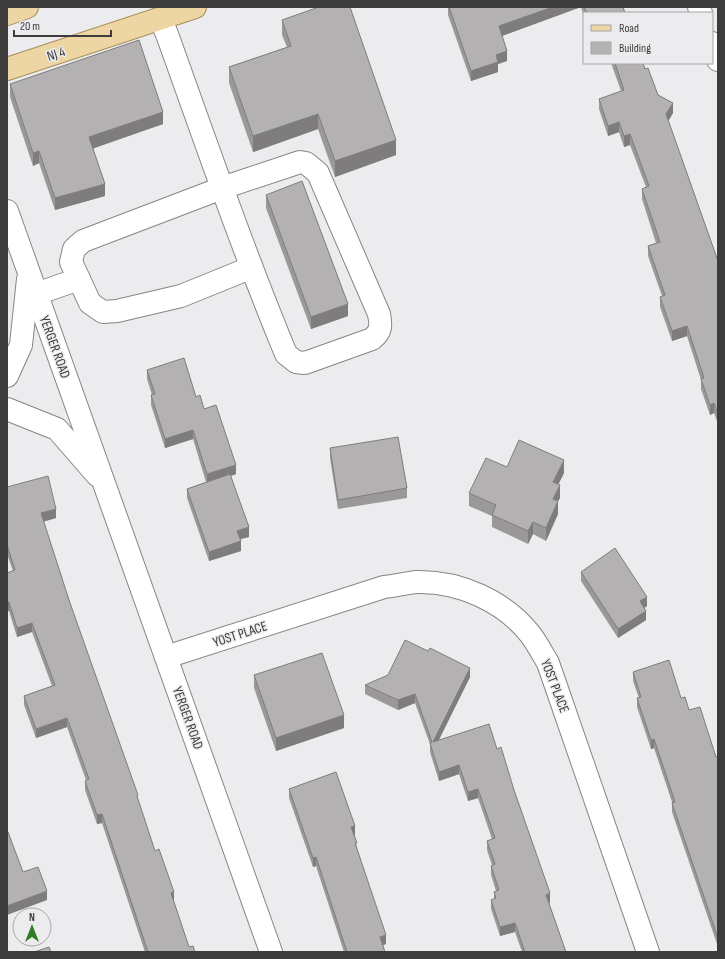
<svg xmlns="http://www.w3.org/2000/svg" width="725" height="959" viewBox="0 0 725 959" font-family="'Sofia Sans Condensed',sans-serif">
<style>
.lines{fill:none;stroke-linecap:round;stroke-linejoin:round}
.minor-casing{stroke:#868587;stroke-width:24}
.major-casing{stroke:#a78f58;stroke-width:24}
.minor{stroke:#fff;stroke-width:22}
.major{stroke:#edd6a4;stroke-width:22}
.wall{fill:#9b989a}
.shaded-wall{fill:#7e7c7d}
.building{fill:#b4b1b3;stroke:#7e7c7d}
.labels{text-anchor:middle;dominant-baseline:central;stroke-width:3;stroke-linejoin:round;paint-order:stroke}
.street-label{font-size:14px;fill:#3c3c3d;stroke:#ecebee}
</style>
<rect width="100%" height="100%" fill="#ecebee"/>
<g class="lines">
<defs>
<g id="minor">
<polyline points="699,7 701,13"/>
<path d="M161,19L168,37C206,143 243,250 286,354L296,362L305,363L372,339C382,331 381,325 379,314L318,173L306,163L300,162L222,188L83,241L74,249L71,262L90,303L103,312L117,311L181,296L250,268"/>
<polyline points="712,43 718,60"/>
<polyline points="7,211 271,952"/>
<polyline points="36,294 79,279"/>
<polyline points="7,376 21,345 28,279"/>
<polyline points="7,409 57,429 97,475"/>
<path d="M166,657L384,587C395,586 406,583 417,582C459,581 504,601 530,634C537,643 542,653 548,663L648,952"/>
</g>
<g id="major">
<polyline points="7,14 27,7"/>
<polyline points="7,69 195,7"/>
</g>
</defs>
<use href="#minor" class="minor-casing"/>
<use href="#major" class="major-casing"/>
<use href="#minor" class="minor"/>
<use href="#major" class="major"/>
</g>
<g class="wall">
<polygon points="448,7 623,7 625,13 584,13 584,16 581,7 502,36 507,61 498,64 498,72 471,81 448,15"/>
<polygon points="282,20 396,155 335,177 318,129 253,152 229,83 229,67 287,47 282,35"/>
<polygon points="611,63 643,63 645,69 658,95 673,113 668,121 718,261 718,424 714,413 710,415 701,389 701,380 687,336 672,341 660,307 660,297 662,296 648,256 648,246 656,243 642,199 642,189 646,187 630,145 624,147 619,132 608,136 599,109 599,99 621,91"/>
<polygon points="10,84 163,124 93,148 105,196 55,210 39,163 33,166 10,97"/>
<polygon points="266,195 348,316 311,329 266,208"/>
<polygon points="147,370 196,397 236,474 231,476 249,537 240,539 241,551 209,561 187,498 187,489 206,482 193,439 165,448 151,405 151,395 152,395 147,379"/>
<polygon points="330,448 407,488 407,498 338,509 330,458"/>
<polygon points="507,467 564,473 558,485 560,498 558,501 558,514 546,541 533,534 528,544 492,527 492,516 469,506 469,493"/>
<polygon points="7,487 56,518 43,522 70,603 155,851 174,901 173,901 189,947 195,952 145,952 102,823 97,824 85,790 85,781 86,780 67,727 36,738 24,705 24,696 52,686 32,632 17,637 9,611 7,611 7,573 13,571 7,554"/>
<polygon points="581,572 647,606 644,608 646,620 618,638 581,581"/>
<polygon points="633,672 681,698 689,710 716,757 718,756 718,947 672,812 672,802 654,748 651,749 637,707 637,698 639,698 633,681"/>
<polygon points="254,675 344,728 276,751 254,688"/>
<polygon points="470,677 439,740 497,749 514,790 550,903 549,903 566,952 522,952 515,932 500,936 491,909 491,900 494,899 494,892 496,891 491,875 491,866 492,865 487,850 487,841 492,839 478,798 468,801 459,774 439,781 430,752 430,744 415,703 398,710 365,694 365,685"/>
<polygon points="289,789 355,836 357,849 386,944 383,945 385,952 344,952 316,866 313,867 289,798"/>
</g>
<g class="shaded-wall">
<polygon points="553,7 581,7 499,37 499,26"/>
<polygon points="507,51 507,61 498,64 498,72 471,81 471,71 496,55"/>
<polygon points="673,103 673,113 666,125 666,114"/>
<polygon points="163,112 163,124 89,150 89,137"/>
<polygon points="318,114 318,129 253,152 253,136"/>
<polygon points="619,122 619,132 608,136 608,126"/>
<polygon points="630,134 630,145 624,147 624,136"/>
<polygon points="396,140 396,155 335,177 335,161"/>
<polygon points="39,151 39,163 33,166 33,153"/>
<polygon points="105,184 105,196 55,210 55,198"/>
<polygon points="348,304 348,316 311,329 311,317"/>
<polygon points="687,326 687,336 672,341 672,331"/>
<polygon points="714,403 714,413 710,415 710,405"/>
<polygon points="193,430 193,439 165,448 165,439"/>
<polygon points="564,460 564,473 553,495 553,482"/>
<polygon points="236,465 236,474 207,484 207,474"/>
<polygon points="560,485 560,498 558,501 558,514 546,541 546,528 553,499"/>
<polygon points="56,509 56,518 41,522 41,513"/>
<polygon points="533,522 533,534 528,544 528,531"/>
<polygon points="249,527 249,537 237,540 237,531"/>
<polygon points="241,541 241,551 209,561 209,552"/>
<polygon points="647,597 647,606 640,611 640,601"/>
<rect x="7" y="602" width="2" height="9"/>
<polygon points="646,611 646,620 618,638 618,629"/>
<polygon points="32,623 32,632 17,637 17,628"/>
<polygon points="470,668 470,677 433,751 433,742"/>
<polygon points="415,694 415,703 398,710 398,700"/>
<polygon points="344,715 344,728 276,751 276,738"/>
<polygon points="67,718 67,727 36,738 36,729"/>
<polygon points="654,739 654,748 651,749 651,740"/>
<polygon points="459,765 459,774 439,781 439,772"/>
<polygon points="478,789 478,798 468,801 468,792"/>
<polygon points="102,814 102,823 97,824 97,815"/>
<polygon points="355,826 355,836 351,837 351,827"/>
<polygon points="316,857 316,866 313,867 313,858"/>
<polygon points="47,891 47,900 7,915 7,906"/>
<polygon points="174,892 174,901 171,902 171,893"/>
<polygon points="550,893 550,903 546,904 546,895"/>
<polygon points="515,923 515,932 500,936 500,927"/>
<polygon points="386,935 386,944 380,946 380,937"/>
</g>
<g class="building">
<polygon points="319,7 350,7 396,140 335,161 318,114 253,136 229,67 291,46 282,20"/>
<polygon points="449,7 553,7 499,26 507,51 496,55 498,62 471,71"/>
<polygon points="584,7 623,7 625,13 587,13"/>
<polygon points="139,40 163,112 89,137 105,184 55,198 39,151 33,153 10,84"/>
<polygon points="615,63 643,63 645,69 648,68 658,95 673,103 666,114 718,261 718,414 714,403 710,405 701,379 704,378 687,326 672,331 660,297 665,295 648,246 660,242 642,189 649,186 630,134 624,136 619,122 608,126 599,99 624,90"/>
<polygon points="302,181 348,304 311,317 266,195"/>
<polygon points="184,358 196,397 200,395 204,409 216,405 236,465 207,474 193,430 165,439 151,395 155,394 147,370"/>
<polygon points="398,437 407,488 338,500 330,448"/>
<polygon points="519,440 564,460 553,482 560,485 553,499 558,501 546,528 533,522 528,531 492,515 496,505 469,493 486,458 507,467"/>
<polygon points="230,474 249,527 237,531 241,541 209,552 187,489"/>
<polygon points="48,476 56,509 41,513 70,603 138,795 137,796 155,851 159,849 174,892 171,893 189,947 193,946 195,952 148,952 102,814 97,815 85,781 89,779 67,718 36,729 24,696 55,685 32,623 17,628 9,602 7,602 7,573 15,570 7,545 7,487"/>
<polygon points="615,548 647,597 640,601 646,611 618,629 581,572"/>
<polygon points="405,640 428,651 430,648 470,668 433,742 489,724 497,749 501,747 514,790 550,893 546,895 566,952 525,952 515,923 500,927 491,900 496,898 494,892 499,890 491,866 495,864 487,841 495,838 478,789 468,792 459,765 439,772 430,743 432,742 415,694 398,700 365,685 388,675"/>
<polygon points="322,653 344,715 276,738 254,675"/>
<polygon points="669,660 681,698 685,697 689,710 700,707 716,757 718,756 718,938 672,803 675,802 654,739 651,740 637,698 641,697 633,672"/>
<polygon points="336,772 355,826 351,827 357,843 355,843 386,935 380,937 385,952 347,952 316,857 313,858 289,789"/>
<polygon points="7,832 8,832 23,872 38,867 47,891 7,906"/>
<polygon points="49,947 51,952 34,952"/>
</g>
<g class="labels">
<g class="street-label">
<text transform="translate(56 54) rotate(-18)">NJ 4</text>
<text transform="translate(55 347) rotate(70)">YERGER ROAD</text>
<text transform="translate(240 634) rotate(-18)">YOST PLACE</text>
<text transform="translate(555 686) rotate(69)">YOST PLACE</text>
<text transform="translate(188 718) rotate(70)">YERGER ROAD</text>
</g>
</g>
<rect width="725" height="959" fill="none" stroke="#3c3c3d" stroke-width="16"/>
<rect x="583" y="12" width="130" height="52" fill="#ecebee" stroke="#a6a5a7"/>
<rect x="591" y="25" width="20" height="6" fill="#edd6a4" stroke="#a6a5a7"/>
<text x="619" y="32" font-size="12" fill="#3c3c3d">Road</text>
<rect x="591" y="42" width="20" height="12" fill="#b4b1b3" stroke="#a6a5a7"/>
<text x="619" y="52" font-size="12" fill="#3c3c3d">Building</text>
<g transform="translate(32 927)"><circle r="19" fill="#ecebee" stroke="#a6a5a7"/>
<path d="M0-3L7 15L0 10L-7 15Z" fill="#2f7c24"/>
<text y="-6" font-size="11" font-weight="bold" text-anchor="middle" fill="#3c3c3d">N</text>
</g>
<path d="M14 30v6h97v-6" fill="none" stroke="#3c3c3d" stroke-width="2"/>
<text x="20" y="30" font-size="12" fill="#3c3c3d" stroke="#ecebee" stroke-width="3" paint-order="stroke">20 m</text>
</svg>
